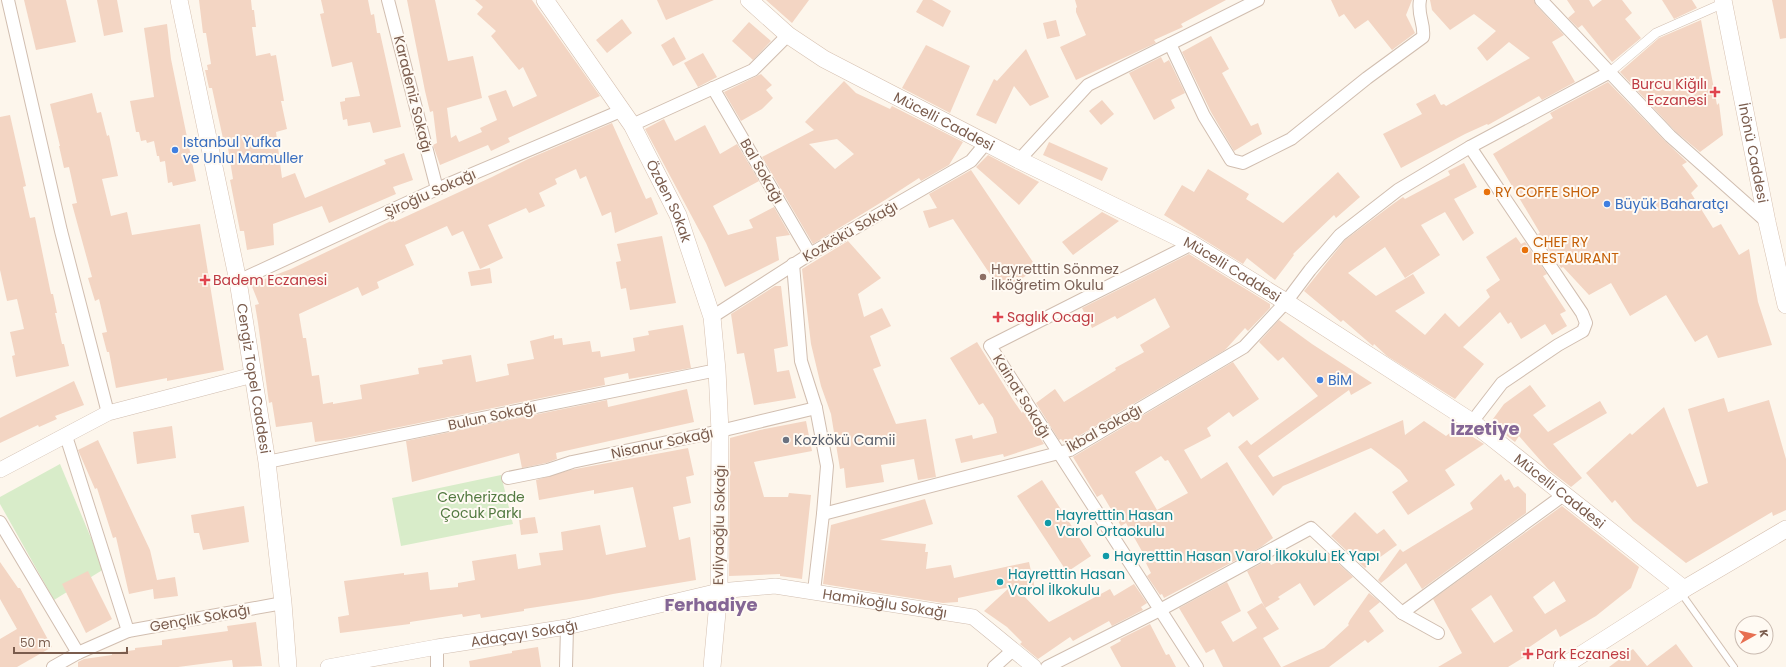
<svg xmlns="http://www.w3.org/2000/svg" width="1786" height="667" viewBox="0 0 1786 667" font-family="Poppins,sans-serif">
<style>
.green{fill:#d8ecc9}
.building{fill:#f3d5c3;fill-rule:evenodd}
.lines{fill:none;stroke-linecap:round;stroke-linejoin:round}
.service-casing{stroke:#d1beb0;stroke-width:8}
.pedestrian-casing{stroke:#d1beb0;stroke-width:10}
.minor-casing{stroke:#d1beb0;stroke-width:14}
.tertiary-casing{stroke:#d1beb0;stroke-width:16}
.secondary-casing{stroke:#d6c0b0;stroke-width:18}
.service{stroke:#fff;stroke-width:6}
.pedestrian{stroke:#fff;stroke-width:9}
.minor{stroke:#fff;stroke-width:12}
.tertiary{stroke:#fff;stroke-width:15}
.secondary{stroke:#fff;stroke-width:17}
.health-dot{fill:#e0444e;stroke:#fffaf3;stroke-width:1.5}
.shop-dot{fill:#3f7fe0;stroke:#fffaf3;stroke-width:1.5}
.food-dot{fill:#e8710a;stroke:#fffaf3;stroke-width:1.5}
.education-dot{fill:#8d6e63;stroke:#fffaf3;stroke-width:1.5}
.worship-dot{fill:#6b7280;stroke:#fffaf3;stroke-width:1.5}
.culture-dot{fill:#0f9aa8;stroke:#fffaf3;stroke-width:1.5}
.labels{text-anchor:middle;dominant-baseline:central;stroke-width:4;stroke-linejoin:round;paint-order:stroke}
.health-label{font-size:14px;fill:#be3a42;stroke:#fffaf3;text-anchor:start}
.street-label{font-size:14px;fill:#7a5c4d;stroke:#fffaf3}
.shop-label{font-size:14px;fill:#366cbe;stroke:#fffaf3;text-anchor:start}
.food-label{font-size:14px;fill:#c56008;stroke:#fffaf3;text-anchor:start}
.education-label{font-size:14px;fill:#785e54;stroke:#fffaf3;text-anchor:start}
.worship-label{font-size:14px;fill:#5b616d;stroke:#fffaf3;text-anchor:start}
.park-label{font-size:14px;fill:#537a41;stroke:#fffaf3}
.culture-label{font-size:14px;fill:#0d838f;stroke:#fffaf3;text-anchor:start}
.district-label{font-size:18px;font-weight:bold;fill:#846695;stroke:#fffaf3}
</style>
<rect width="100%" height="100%" fill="#fdf6ec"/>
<g class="green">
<polygon points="60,464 104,569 54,600 0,504 0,497"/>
<polygon points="501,475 513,524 401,546 392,498"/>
</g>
<g class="building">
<polygon points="24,0 66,0 76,42 36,50"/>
<polygon points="97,0 117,0 123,32 104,36"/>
<polygon points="199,0 251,0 252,10 254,10 256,27 252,27 256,56 270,53 271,56 276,55 284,101 281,101 287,129 276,132 282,178 295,173 305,198 386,164 384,160 404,153 413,180 393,187 396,194 329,223 322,206 273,224 274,245 247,250 244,231 240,231 230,180 233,179 227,142 224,143 212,88 209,88 205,70 208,70 207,65 211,64 206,33 203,33"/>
<polygon points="321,0 368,0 371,15 374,14 377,33 380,33 401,127 373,133 370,122 348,126 347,119 343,120 340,102 345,101 345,98 360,96 352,62 332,67 320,14 324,13"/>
<polygon points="407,0 435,0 448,61 473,56 482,98 447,108 451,138 456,135 459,142 482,132 480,128 497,120 488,96 506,90 513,107 537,96 523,67 519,70 491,36 496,31 477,14 483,7 475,0 532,0 600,96 508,138 510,142 491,151 488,145 440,165 433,145 437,143 433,111 430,112 425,91"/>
<polygon points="657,0 714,0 666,20"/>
<polygon points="766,0 809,0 792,23"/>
<polygon points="923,0 932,0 951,11 943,27 916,12"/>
<polygon points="1075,0 1226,0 1181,24 1183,27 1154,40 1156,43 1076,80 1060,47 1086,35 1076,12 1076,8 1077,7"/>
<polygon points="1331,0 1412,0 1406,15 1415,33 1392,50 1368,20 1355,29 1344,14 1339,17"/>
<polygon points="1430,0 1534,0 1536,5 1564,35 1552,42 1575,82 1542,100 1539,96 1488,125 1487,124 1465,134 1401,168 1383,134 1422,114 1416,104 1435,94 1441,105 1444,104 1446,106 1530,58 1509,42 1487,61 1477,48 1496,31 1474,14 1450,30 1432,10"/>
<polygon points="1567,0 1589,0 1593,7 1602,0 1622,0 1632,13 1625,19 1641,38 1612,62 1582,25 1578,28 1568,18 1575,12"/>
<polygon points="1662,0 1692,0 1697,8 1674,19"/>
<polygon points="1772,0 1786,0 1786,38 1780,39"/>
<polygon points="622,19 632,33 607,53 596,40"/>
<polygon points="1056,20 1060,36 1047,39 1043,23"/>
<polygon points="1701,20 1717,105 1719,103 1723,135 1700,152 1675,131 1620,72 1659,38"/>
<polygon points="749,22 771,41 753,60 732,41"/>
<polygon points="167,24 171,59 196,181 173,186 172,182 168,183 165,161 160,162 159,156 157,156 154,141 147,143 146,140 141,141 139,132 136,132 130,101 154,97 144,28"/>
<polygon points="1211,36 1229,69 1222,73 1251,126 1258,123 1262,134 1234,151 1211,112 1182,52"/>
<polygon points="674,37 686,59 673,66 661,45"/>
<polygon points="926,45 970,66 950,113 902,88"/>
<polygon points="1026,49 1049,97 1030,106 1014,86 996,124 976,115 994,79 997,81"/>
<polygon points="703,53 717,77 698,87 684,63"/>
<polygon points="1161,57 1164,63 1169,60 1185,93 1171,100 1175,108 1154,120 1129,73"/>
<polygon points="761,74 772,85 766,90 773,98 762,109 741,121 724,92"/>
<path d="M844,81L856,93L890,109L892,106L963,142L949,165L921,181L919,178L885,200L813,244L762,157L814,130L805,122ZM837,139L854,154L835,169L809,144Z"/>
<polygon points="1608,82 1665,141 1687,162 1682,165 1698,186 1691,193 1713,228 1721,224 1739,255 1749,249 1758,302 1772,345 1718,358 1707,335 1695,342 1666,295 1630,316 1611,283 1589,295 1563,267 1561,268 1538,234 1540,233 1493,154 1553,118 1550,113"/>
<polygon points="92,93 97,113 101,112 107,136 109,135 118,176 102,179 111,216 127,212 132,235 200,224 224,370 167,381 167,378 116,388 109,352 107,352 102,333 107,332 99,299 95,301 88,278 92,277 72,204 77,203 69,167 64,168 59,146 60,146 50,104"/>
<polygon points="1102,100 1114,114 1101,125 1089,111"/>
<polygon points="10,115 26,186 23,187 30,218 35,217 51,294 53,294 57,313 55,313 62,344 64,344 69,366 16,377 12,356 15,355 10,332 24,329 17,299 7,301 0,270 0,117"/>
<polygon points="664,119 675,141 705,125 720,154 737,144 759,181 713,206 728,235 753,228 749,220 774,207 790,235 776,237 779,260 725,287 706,243 645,129"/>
<polygon points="612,123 646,199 651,197 658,214 615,233 611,212 602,216 586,176 580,179 576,169 555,179 557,184 539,193 545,206 529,213 526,208 488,225 503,258 480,269 463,231 452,236 447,226 405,245 414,265 377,282 379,288 362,296 358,287 299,314 303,338 306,338 312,376 319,375 323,404 333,402 333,404 362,399 360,385 419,374 418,368 443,364 442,360 471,355 476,382 509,375 507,364 534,359 530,341 554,335 554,339 562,338 563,345 590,341 592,352 600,351 601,357 635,351 633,338 649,335 648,331 683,325 691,368 629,379 628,373 604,378 605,385 341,439 315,442 312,422 276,427 272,402 269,403 258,323 255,305 259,304 251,284 291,269 393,220 394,222 492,177 528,159"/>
<polygon points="1049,142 1108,168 1102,181 1043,155"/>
<polygon points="988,155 1039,182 1019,205 976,167"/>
<polygon points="1464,163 1477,187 1454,199 1474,233 1463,241 1445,212 1421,225 1440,255 1405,278 1385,247 1348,273 1376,296 1413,274 1425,293 1395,311 1425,335 1445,313 1459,327 1490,297 1486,290 1500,280 1486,257 1516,237 1521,244 1525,242 1547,274 1543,276 1566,311 1560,314 1567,326 1552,335 1545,324 1521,339 1511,322 1508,324 1500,312 1463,347 1484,364 1455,399 1387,356 1374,344 1373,346 1343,320 1341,322 1304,291 1345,240 1393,204 1403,197 1405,199 1450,175 1448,171"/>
<polygon points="1208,169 1249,194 1246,199 1283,223 1338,172 1360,197 1336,218 1334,215 1293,254 1294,255 1275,280 1247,258 1243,264 1164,215 1182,185 1194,192"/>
<polygon points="971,170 1037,268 1002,292 953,219 929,228 923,211 937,208 929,194"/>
<polygon points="1102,212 1119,221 1073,255 1062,242"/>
<polygon points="662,236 676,303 630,310 626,288 621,289 616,262 621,261 617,244"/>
<polygon points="848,241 881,278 858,294 864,317 882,308 891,326 870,336 881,366 873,369 896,424 926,419 936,477 918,480 914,459 881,465 884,482 846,488 844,468 840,469 831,414 821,386 811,344 802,269"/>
<polygon points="1189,254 1270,304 1270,308 1248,331 1245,328 1225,350 1065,444 1061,439 1059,440 1036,403 1055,389 1064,402 1116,370 1115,368 1144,352 1140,345 1170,327 1155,298 1117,319 1115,316 1092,328 1082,308"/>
<polygon points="490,268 492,283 471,286 468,272"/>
<polygon points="775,286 781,286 788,346 774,349 777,372 789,370 796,398 754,405 744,353 737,354 731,314"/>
<polygon points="1279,320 1312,344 1372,383 1351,395 1349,390 1258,456 1273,477 1403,420 1405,435 1424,421 1446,436 1457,427 1484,444 1445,470 1455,485 1408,515 1392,492 1408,481 1400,470 1371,448 1283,486 1273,496 1238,447 1247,440 1251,445 1318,396 1283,357 1278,361 1259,342"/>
<polygon points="977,342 1013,400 1022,413 1023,411 1044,444 1004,457 1003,454 961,463 955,439 972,435 973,439 997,433 993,418 983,403 979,405 950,358"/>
<path d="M1233,362L1259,399L1233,417L1229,412L1207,428L1211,436L1184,450L1201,479L1227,462L1273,538L1261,547L1164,598L1162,594L1160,595L1147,576L1151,573L1146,563L1148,562L1126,523L1121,526L1102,494L1097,497L1073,457ZM1161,456L1165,461L1168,460L1188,493L1157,510L1135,472Z"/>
<polygon points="74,381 84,405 55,416 57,419 39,427 38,425 0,443 0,418"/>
<polygon points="1530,385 1546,406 1533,415 1548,432 1600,401 1607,413 1553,444 1582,478 1571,487 1548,469 1519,436 1515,442 1490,423 1504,404"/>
<polygon points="687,389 694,422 556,453 557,459 546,463 522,468 519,453 412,482 406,441 607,400 608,407"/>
<polygon points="1724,398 1728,412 1769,400 1786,459 1786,510 1773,516 1772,512 1686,563 1633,521 1615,500 1612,503 1586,473 1630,433 1632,435 1664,407 1697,487 1708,483 1688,409"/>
<polygon points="806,421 812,451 754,462 764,497 788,497 789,493 811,495 802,579 780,576 780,574 729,576 730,438 760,430"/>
<polygon points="172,426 176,458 137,464 133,432"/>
<polygon points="98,440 150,550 157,580 175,577 178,596 154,599 153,589 129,594 116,537 113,538 97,488 95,489 78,450"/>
<polygon points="688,448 694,475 686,477 691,503 673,507 679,540 690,537 696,580 613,594 589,599 524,609 524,611 481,618 480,614 463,617 462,614 410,622 410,624 340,633 338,617 349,615 344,581 404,573 404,575 428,572 430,590 458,587 458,583 475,580 472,561 516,554 518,569 541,565 539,553 563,550 561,532 600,525 606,555 646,547 633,487 594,494 594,490 539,500 536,480 570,470"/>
<polygon points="1501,474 1505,481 1509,479 1514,488 1518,486 1526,494 1526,513 1422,589 1406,563 1381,583 1378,580 1400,549 1403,552 1473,509 1470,503"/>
<polygon points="1042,480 1091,556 1067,572 1017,496"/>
<polygon points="925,499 933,524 880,540 926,544 925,552 928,552 926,569 951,565 954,578 1029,562 1035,589 1020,592 1049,622 1110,589 1114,596 1134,584 1147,603 1141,607 1143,610 1112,626 1109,621 1073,641 1070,637 1038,659 1020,644 1022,642 1007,627 984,611 1010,587 958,598 958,602 943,603 823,584 831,525"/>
<polygon points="244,506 249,542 203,550 199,533 194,533 191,515"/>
<path d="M1562,506L1639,567L1631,588L1596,616L1560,637L1556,629L1528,648L1531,653L1508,667H1438L1462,653L1433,599ZM1554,581L1566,601L1545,614L1533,597ZM1491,595L1513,631L1494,643L1471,609Z"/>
<polygon points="1355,512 1377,534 1384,529 1397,545 1365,568 1331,536"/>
<polygon points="535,517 538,533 521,535 519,519"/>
<polygon points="1308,550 1320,559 1326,552 1353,577 1314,606 1300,583 1278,597 1280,599 1265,608 1247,571 1268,560 1271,565 1284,559 1285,562 1296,554 1300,557"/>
<polygon points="0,562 18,588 20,588 52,647 17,667 0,667 0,639 17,629 0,599"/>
<polygon points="88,571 112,619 86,633 62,584"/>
<polygon points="1227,582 1241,611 1221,622 1233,642 1257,628 1247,612 1262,603 1279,629 1263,638 1281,667 1223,667 1214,649 1206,653 1179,608"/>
<polygon points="1369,593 1380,602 1369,611 1384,631 1368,643 1365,640 1329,667 1282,667 1324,648 1349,625 1348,624 1350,620"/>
<polygon points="256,622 262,666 233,667 232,660 178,667 78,667 78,662 84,659 112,655 112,653 135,650 135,648 162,645 162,640 228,631 227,626"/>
<polygon points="1150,624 1166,655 1169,654 1176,667 1121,667 1110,647 1121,641 1120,639"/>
<polygon points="1676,644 1693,667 1609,667 1633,649 1647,666"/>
<polygon points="538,647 541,667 470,667 469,661 512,653 512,651"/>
</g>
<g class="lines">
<defs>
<polyline id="service" points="1681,593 1734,667"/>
<polyline id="pedestrian" points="1610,72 1656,33 1724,3"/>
<g id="minor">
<polyline points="8,0 61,231 108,413"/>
<polyline points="388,0 437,189"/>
<polyline points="1541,0 1670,136 1767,222"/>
<path d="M1170,44L1204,116L1231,160L1243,163L1291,139L1367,78L1423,37C1425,23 1417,16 1420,0"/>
<polyline points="713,88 810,254"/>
<polyline points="632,125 753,70 788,35"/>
<polyline points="1470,147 1582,313 1586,323 1583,331 1558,345 1502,383 1472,422"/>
<polyline points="1019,160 1088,85 1258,0"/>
<polyline points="1192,244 990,346 1197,667"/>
<polyline points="793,264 801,361 816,408 827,466 823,514 814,591"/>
<polyline points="238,281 437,189 623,110"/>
<polyline points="712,317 810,254 971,161 986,143"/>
<polyline points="66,436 128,631"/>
<polyline points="267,462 717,370"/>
<polyline points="508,478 548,470 572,462 720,431 816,408"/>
<polyline points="823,514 1070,450 1244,347 1286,302 1310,270 1340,235 1398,190 1470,147 1610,72"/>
<polyline points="0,522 78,653"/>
<polyline points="1402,613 1438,633"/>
<polyline points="437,647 437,667"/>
<polyline points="53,667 78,653 128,631 283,603"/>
<polyline points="566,667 567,627"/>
<polyline points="994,667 1013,650"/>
<polyline points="1047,667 1160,610 1311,528 1402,613 1565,494"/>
</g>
<g id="tertiary">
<polyline points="0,470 108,413 253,375"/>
<path id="s1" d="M328,667L437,647L567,627L719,591L775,586L973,617L1034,667"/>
</g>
<g id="secondary">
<path id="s2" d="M179,0L238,281L267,462L283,603L288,667"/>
<path id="s3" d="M545,0L632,125L678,215L712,317L717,370L720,431L719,591L712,667"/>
<path id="s4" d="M749,0L788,35L824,59L1019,160L1192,244L1286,302L1472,422L1684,589"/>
<path id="s5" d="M1723,0L1767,222L1786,305"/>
<polyline points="1562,667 1684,589 1786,529"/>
</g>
</defs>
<use href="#service" class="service-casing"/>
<use href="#pedestrian" class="pedestrian-casing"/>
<use href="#minor" class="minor-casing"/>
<use href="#tertiary" class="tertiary-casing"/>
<use href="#secondary" class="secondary-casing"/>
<use href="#service" class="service"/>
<use href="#pedestrian" class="pedestrian"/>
<use href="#minor" class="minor"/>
<use href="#tertiary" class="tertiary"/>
<use href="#secondary" class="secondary"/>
</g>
<g class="health-dot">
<path d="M1713 86h4v4h4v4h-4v4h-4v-4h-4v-4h4z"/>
<path d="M203 274h4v4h4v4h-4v4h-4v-4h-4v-4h4z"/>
<path d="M996 311h4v4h4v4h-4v4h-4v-4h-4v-4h4z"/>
<path d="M1526 648h4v4h4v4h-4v4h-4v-4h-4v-4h4z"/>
</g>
<g class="shop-dot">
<circle cx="175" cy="150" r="4"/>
<circle cx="1607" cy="204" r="4"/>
<circle cx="1320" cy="380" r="4"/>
</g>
<g class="food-dot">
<circle cx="1487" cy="192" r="4"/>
<circle cx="1525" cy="250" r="4"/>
</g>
<circle class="education-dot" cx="983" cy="277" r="4"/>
<circle class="worship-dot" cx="786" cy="440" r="4"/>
<g class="culture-dot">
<circle cx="1048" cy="523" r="4"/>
<circle cx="1106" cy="556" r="4"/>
<circle cx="1000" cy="582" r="4"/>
</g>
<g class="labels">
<g class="health-label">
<text x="1707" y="84" text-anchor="end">Burcu Kiğılı<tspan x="1707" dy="16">Eczanesi</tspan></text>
<text x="213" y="280">Badem Eczanesi</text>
<text x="1007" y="317">Saglık Ocagı</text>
<text x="1536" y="654">Park Eczanesi</text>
</g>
<g class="street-label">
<text transform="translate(413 94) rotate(76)">Karadeniz Sokağı</text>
<text stroke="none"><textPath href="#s4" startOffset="231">Mücelli Caddesi</textPath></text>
<text stroke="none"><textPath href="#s5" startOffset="156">İnönü Caddesi</textPath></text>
<text transform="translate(762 171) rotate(60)">Bal Sokağı</text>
<text transform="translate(430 193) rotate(-24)">Şiroğlu Sokağı</text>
<text stroke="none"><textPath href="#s3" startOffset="237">Özden Sokak</textPath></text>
<text transform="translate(850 231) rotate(-30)">Kozkökü Sokağı</text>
<text stroke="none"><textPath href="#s4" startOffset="555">Mücelli Caddesi</textPath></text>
<text stroke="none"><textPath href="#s2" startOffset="386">Cengiz Topel Caddesi</textPath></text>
<text transform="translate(1022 396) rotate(58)">Kainat Sokağı</text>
<text transform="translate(492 416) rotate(-12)">Bulun Sokağı</text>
<text transform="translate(1104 428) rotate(-29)">İkbal Sokağı</text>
<text transform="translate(662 443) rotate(-12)">Nisanur Sokağı</text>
<text stroke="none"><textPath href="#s4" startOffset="951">Mücelli Caddesi</textPath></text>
<text transform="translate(719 525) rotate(-89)">Evliyaoğlu Sokağı</text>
<text stroke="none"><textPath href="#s1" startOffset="566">Hamikoğlu Sokağı</textPath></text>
<text transform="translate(200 618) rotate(-10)">Gençlik Sokağı</text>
<text stroke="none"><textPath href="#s1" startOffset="199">Adaçayı Sokağı</textPath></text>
</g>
<g class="shop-label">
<text x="183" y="142">Istanbul Yufka<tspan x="183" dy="16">ve Unlu Mamuller</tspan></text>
<text x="1615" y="204">Büyük Baharatçı</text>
<text x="1328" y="380">BİM</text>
</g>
<g class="food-label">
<text x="1495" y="192">RY COFFE SHOP</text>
<text x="1533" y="242">CHEF RY<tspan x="1533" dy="16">RESTAURANT</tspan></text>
</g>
<g class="education-label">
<text x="991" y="269">Hayretttin Sönmez<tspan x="991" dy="16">İlköğretim Okulu</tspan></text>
</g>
<g class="worship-label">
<text x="794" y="440">Kozkökü Camii</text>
</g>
<g class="park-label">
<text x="481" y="497">Cevherizade<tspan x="481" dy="16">Çocuk Parkı</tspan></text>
</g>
<g class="culture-label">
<text x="1056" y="515">Hayretttin Hasan<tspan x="1056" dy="16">Varol Ortaokulu</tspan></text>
<text x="1114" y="556">Hayretttin Hasan Varol İlkokulu Ek Yapı</text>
<text x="1008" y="574">Hayretttin Hasan<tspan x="1008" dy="16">Varol İlkokulu</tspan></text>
</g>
<g class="district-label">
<text x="1485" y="428">İzzetiye</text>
<text x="711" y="604">Ferhadiye</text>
</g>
</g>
<g transform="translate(1754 635) rotate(82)"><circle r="19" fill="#fffaf3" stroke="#cabbb1"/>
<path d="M0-3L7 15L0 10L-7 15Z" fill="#e76f51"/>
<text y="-6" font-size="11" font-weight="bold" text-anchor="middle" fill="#7a5c4d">K</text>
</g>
<path d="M14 647v6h113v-6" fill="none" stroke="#7a5c4d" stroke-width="2"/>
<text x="20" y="647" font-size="12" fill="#7a5c4d" stroke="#fffaf3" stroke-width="3" paint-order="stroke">50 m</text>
</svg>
